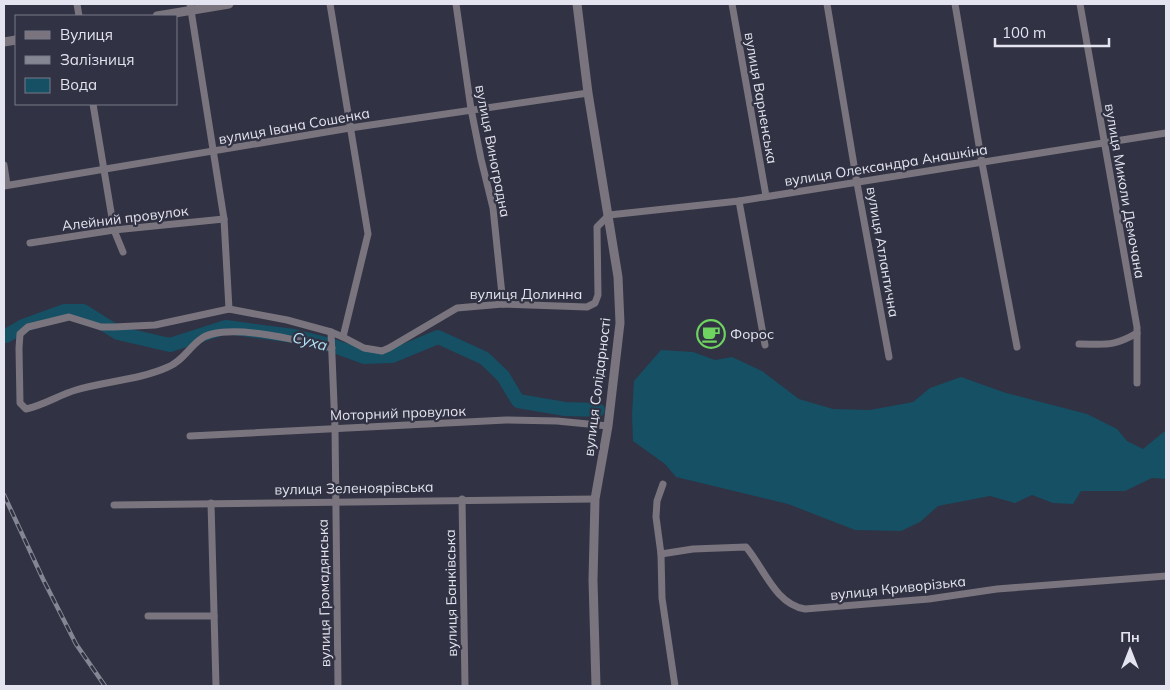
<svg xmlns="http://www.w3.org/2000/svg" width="1170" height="690" viewBox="0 0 1170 690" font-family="Mulish,sans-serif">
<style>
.water{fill:#155064}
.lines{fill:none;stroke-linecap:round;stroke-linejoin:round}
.river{stroke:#155064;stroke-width:14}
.minor{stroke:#79747d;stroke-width:7}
.tertiary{stroke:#79747d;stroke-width:9}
.rail-casing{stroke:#858694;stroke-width:4.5}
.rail{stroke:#313243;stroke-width:2.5;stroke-dasharray:8;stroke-linecap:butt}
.labels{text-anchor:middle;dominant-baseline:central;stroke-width:4.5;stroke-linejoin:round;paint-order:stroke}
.street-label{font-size:14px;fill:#e3e4ef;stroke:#313243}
.poi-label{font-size:14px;fill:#e3e4ef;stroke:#313243;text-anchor:start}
.water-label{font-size:15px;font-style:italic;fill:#b4e4f8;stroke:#313243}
</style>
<rect width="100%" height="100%" fill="#313243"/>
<polygon class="water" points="661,350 693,352 715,360 732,357 762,371 799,399 833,409 870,410 913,402 930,388 961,377 1006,393 1087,414 1117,429 1127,441 1143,449 1166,430 1166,479 1152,478 1125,491 1081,491 1073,504 1053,503 1032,495 1015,503 990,496 938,506 920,522 901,531 855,530 788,504 676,477 665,464 633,441 632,415 634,381"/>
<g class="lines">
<polyline class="river" points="6,336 23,326 64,311 83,311 118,333 170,345 226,327 294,336 334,346 364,357 392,356 438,337 484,358 503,376 518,401 565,409 598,410"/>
<g class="minor">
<polyline points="77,4 79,16"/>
<polyline points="190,4 224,219 229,309"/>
<polyline points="330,4 368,234 343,337"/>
<polyline points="456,4 471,109 481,159 493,208 503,304"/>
<polyline points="732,4 766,196"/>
<polyline points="827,4 857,183 889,357"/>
<polyline points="955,4 982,163 1017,347"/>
<polyline points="1080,4 1137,327 1137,383"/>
<polyline points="93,104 114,230 123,252"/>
<polyline points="4,165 7,185"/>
<polyline points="4,186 350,128 588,93"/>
<polyline points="739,201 765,345"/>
<polyline points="30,243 114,230 224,219"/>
<polyline points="331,332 335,428 338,686"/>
<path d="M1079,344C1106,344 1113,347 1137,333"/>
<path d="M332,348C300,341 243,326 212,334C193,338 186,360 168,367C139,380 106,381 76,390C59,395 44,405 26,409L20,403L19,348L20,334L28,327L69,317L101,327H114L155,325L229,309L287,320L331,332L343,337L364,348L382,351L389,348L457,308L503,304L587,307L595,303L598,295L597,227L609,215L739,201L1166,133"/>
<polyline points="190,436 506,420 557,421 608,426"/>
<polyline points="663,484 657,501 656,517 661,554 662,598 675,686"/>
<polyline points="462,499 465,686"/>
<polyline points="211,503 216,686"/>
<polyline points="114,505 595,499"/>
<path d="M661,554L693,549L746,547C764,568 775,604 805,609L929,599L997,589L1166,576"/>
<polyline points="148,616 214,616"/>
</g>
<g class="tertiary">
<polyline points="577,4 588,93 618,277 620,323 608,426 595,499 593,580 596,686"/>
<polyline points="157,16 229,4"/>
<polyline points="4,42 16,40"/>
</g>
<defs>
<polyline id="rail" points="4,495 43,579 76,644 105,686"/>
</defs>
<use href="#rail" class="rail-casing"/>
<use href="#rail" class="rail"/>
</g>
<defs>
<symbol id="cafe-ring" viewBox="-11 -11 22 22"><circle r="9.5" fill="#313243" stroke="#6fd360" stroke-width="1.5"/><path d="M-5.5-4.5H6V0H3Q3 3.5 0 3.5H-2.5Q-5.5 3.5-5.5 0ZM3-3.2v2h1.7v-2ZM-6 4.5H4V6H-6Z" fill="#6fd360"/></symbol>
</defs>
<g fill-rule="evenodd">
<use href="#cafe-ring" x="695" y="318" width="32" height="32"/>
</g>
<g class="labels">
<g class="street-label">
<text transform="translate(761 98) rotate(80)">вулиця Варненська</text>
<text transform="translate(294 126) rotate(-10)">вулиця Івана Сошенка</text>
<text transform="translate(493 151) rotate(79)">вулиця Виноградна</text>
<text transform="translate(886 165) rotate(-9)">вулиця Олександра Анашкіна</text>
<text transform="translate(1125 191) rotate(80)">вулиця Миколи Демочана</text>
<text transform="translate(125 218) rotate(-7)">Алейний провулок</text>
<text transform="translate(883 252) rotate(80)">вулиця Атлантична</text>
<text x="526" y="294">вулиця Долинна</text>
<text transform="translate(597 387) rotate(-83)">вулиця Солідарності</text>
<text transform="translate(398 413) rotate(-2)">Моторний провулок</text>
<text transform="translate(354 488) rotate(-1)">вулиця Зеленоярівська</text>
<text transform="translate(898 588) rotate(-6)">вулиця Криворізька</text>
<text transform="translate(324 593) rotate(-91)">вулиця Громадянська</text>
<text transform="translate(451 593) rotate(-91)">вулиця Банківська</text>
</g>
<g class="poi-label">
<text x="730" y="334">Форос</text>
</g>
<g class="water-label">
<text transform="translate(310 341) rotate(15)">Суха</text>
</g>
</g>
<rect width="1170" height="690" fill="none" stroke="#e3e4ef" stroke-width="10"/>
<rect x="15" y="15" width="162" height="90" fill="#313243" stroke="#787988"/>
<rect x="25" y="31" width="25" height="8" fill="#79747d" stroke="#787988"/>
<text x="60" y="40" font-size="15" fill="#e3e4ef">Вулиця</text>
<rect x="25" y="56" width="25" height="8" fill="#858694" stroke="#787988"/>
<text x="60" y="65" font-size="15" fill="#e3e4ef">Залізниця</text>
<rect x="25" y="78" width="25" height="15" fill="#155064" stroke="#787988"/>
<text x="60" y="90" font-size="15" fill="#e3e4ef">Вода</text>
<g transform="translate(1130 650)" stroke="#313243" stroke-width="4" paint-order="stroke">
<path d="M0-4L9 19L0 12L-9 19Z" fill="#e3e4ef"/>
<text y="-8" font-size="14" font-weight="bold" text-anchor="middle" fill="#e3e4ef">Пн</text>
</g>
<path d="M995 38v8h114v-8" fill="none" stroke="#e3e4ef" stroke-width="2.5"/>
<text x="1002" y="38" font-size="15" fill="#e3e4ef" stroke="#313243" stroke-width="4" paint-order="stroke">100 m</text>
</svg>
